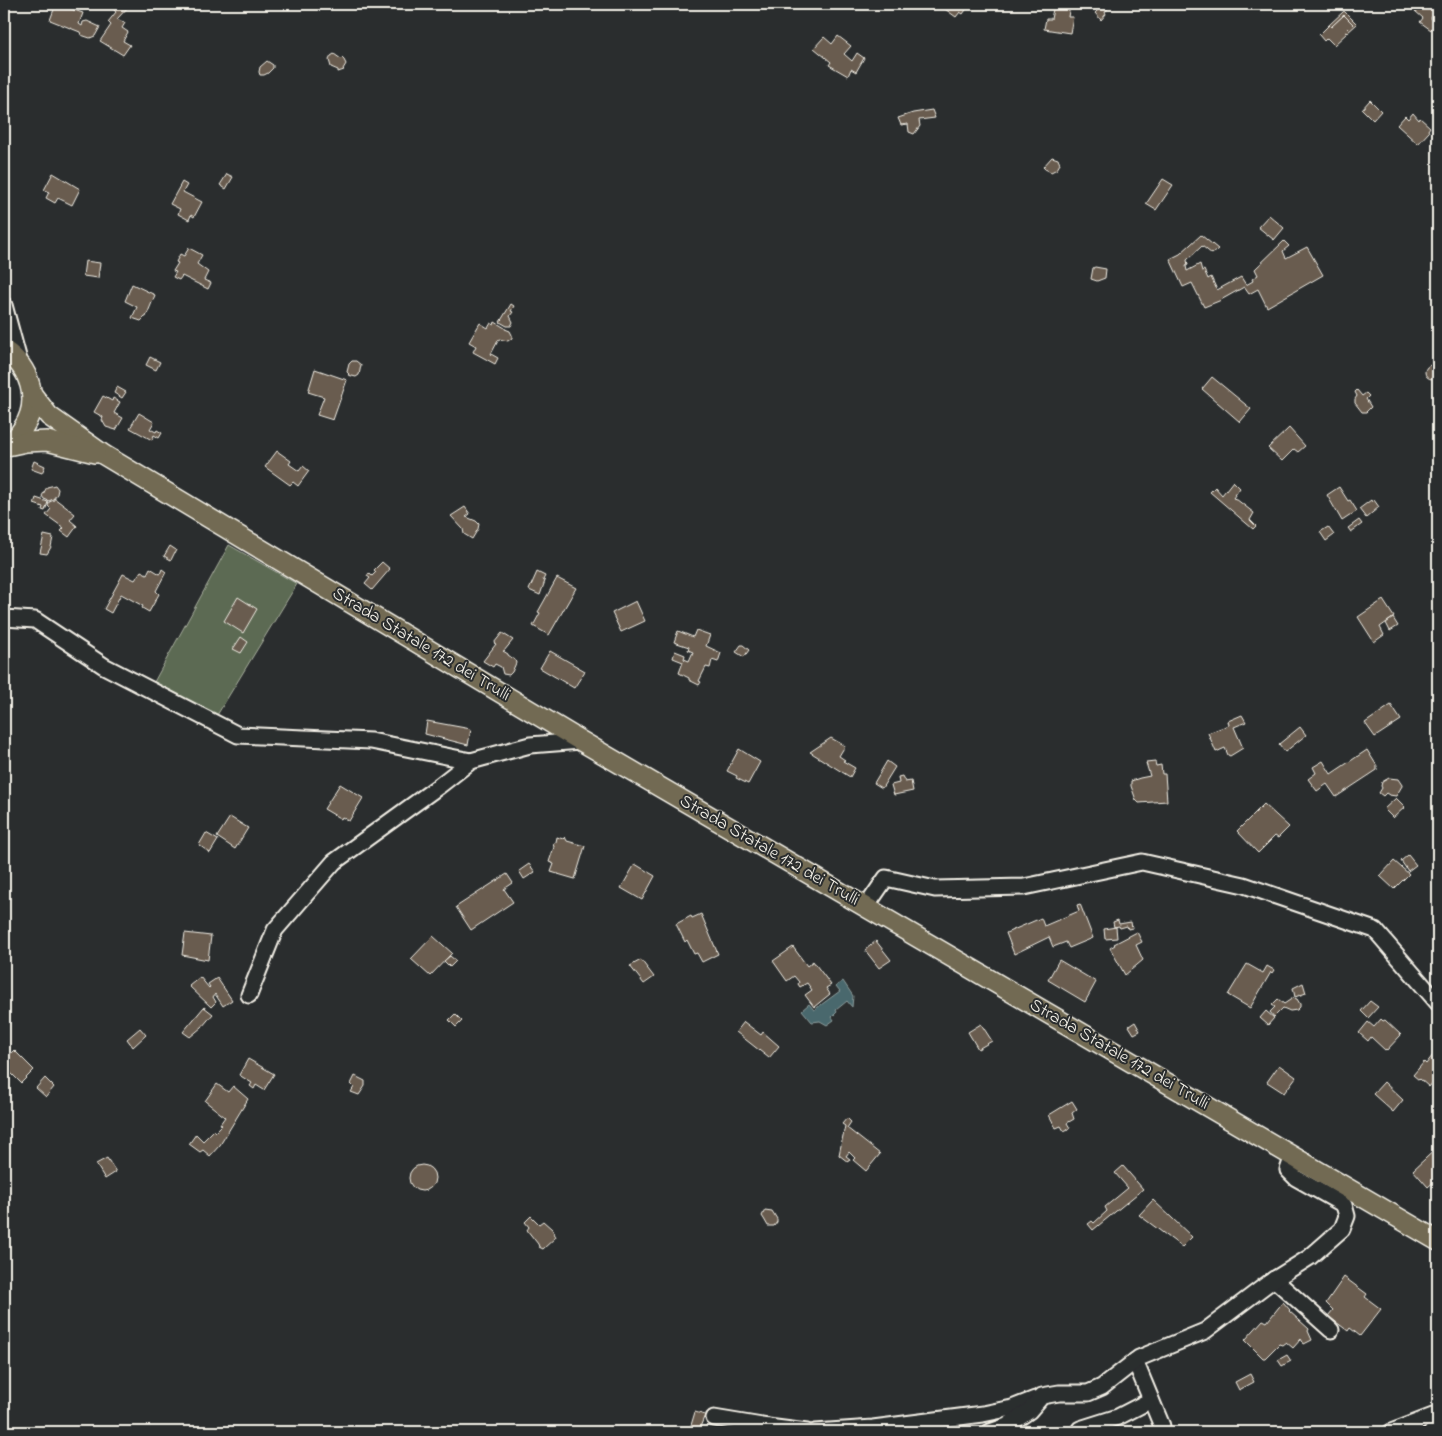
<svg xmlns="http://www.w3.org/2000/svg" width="1442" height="1436" viewBox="0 0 1442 1436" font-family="'Indie Flower',sans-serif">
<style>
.green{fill:#5c6b53;stroke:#a8ae9e}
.water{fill:#4a686d;stroke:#8e9f9e}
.building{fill:#695c50;stroke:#f4f1e8}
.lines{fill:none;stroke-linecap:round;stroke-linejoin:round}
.minor-casing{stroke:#f4f1e8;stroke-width:19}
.major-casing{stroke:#f4f1e8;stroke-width:22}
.minor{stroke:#2a2d2e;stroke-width:15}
.major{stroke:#726b52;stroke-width:19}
.labels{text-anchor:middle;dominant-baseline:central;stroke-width:4;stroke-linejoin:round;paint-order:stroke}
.street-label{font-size:18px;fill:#f4f1e8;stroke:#2a2d2e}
</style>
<rect width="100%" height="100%" fill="#2a2d2e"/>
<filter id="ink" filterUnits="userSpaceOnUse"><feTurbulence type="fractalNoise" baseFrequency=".02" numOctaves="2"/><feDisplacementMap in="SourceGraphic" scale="10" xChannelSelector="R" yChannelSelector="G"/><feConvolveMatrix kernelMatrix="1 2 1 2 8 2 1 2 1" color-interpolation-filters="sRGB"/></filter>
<g filter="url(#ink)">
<polygon class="green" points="229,545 297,584 211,725 148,693"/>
<polygon class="water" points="843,981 853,996 852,1007 847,1001 836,1010 837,1012 832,1017 834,1020 827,1025 820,1021 812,1022 802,1010 809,1004 814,1010 840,991 836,986"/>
<g class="building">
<polygon points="56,4 83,13 79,24 82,26 83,22 87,21 100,27 95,36 90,38 81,35 80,32 50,20"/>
<polygon points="113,4 131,4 117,19 125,23 122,28 128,32 123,41 130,45 123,55 100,41 111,25 108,22 116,12 113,9 114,7 112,5"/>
<polygon points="938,4 970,4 963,14 960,12 956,17"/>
<polygon points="1054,4 1070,5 1068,17 1073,17 1070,33 1044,29 1046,19 1051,19"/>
<polygon points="1104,4 1112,4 1105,12 1106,14 1101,20 1095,13"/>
<polygon points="1407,4 1432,4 1438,9 1431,18 1435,23 1431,30 1420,22 1423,18"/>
<polygon points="1344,11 1357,24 1347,33 1346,31 1353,24 1344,15 1331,27 1329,25"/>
<polygon points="1344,15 1353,24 1346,31 1347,33 1334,45 1327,38 1324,41 1319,35 1329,25 1331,27"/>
<polygon points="838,36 851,46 844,54 852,61 857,53 864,58 856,72 851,69 848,76 829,65 831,62 814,48 824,37 832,44"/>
<polygon points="334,54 341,59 342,58 344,60 346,64 343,69 344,70 338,72 338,70 331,67 329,60 331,56"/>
<polygon points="267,61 273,65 273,68 268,73 264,75 260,75 259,72 260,67"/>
<polygon points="1370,100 1381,111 1373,120 1362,109"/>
<polygon points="932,110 935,118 919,120 920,126 914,134 909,132 908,124 901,125 898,118 913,113"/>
<polygon points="1413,113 1419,120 1420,118 1430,127 1428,130 1429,132 1418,144 1397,125 1405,116 1408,119"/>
<polygon points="1052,157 1058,159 1060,164 1057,169 1051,172 1045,169 1043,167"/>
<polygon points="53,173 80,189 72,205 58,198 55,203 46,198 49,192 44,190"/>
<polygon points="227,174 233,177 226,189 220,185"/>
<polygon points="1163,179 1173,185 1156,210 1146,204"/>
<polygon points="182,182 187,185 183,192 202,202 194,217 191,215 189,220 178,214 180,209 170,204"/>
<polygon points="1269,215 1284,228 1274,240 1258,227"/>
<polygon points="1201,235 1218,249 1212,254 1202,246 1187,260 1188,265 1186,266 1187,271 1200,264 1202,271 1204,270 1208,279 1211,277 1217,290 1241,277 1246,285 1253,281 1252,279 1258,275 1255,269 1284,241 1289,246 1283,251 1286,258 1307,247 1323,275 1267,307 1258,289 1249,294 1244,287 1219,301 1204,307 1192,283 1183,287 1170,259 1180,254"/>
<polygon points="189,248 202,255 197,264 208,272 204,280 211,283 208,289 182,276 179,280 173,277 176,272 173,271 178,263 176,262 180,254 184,256"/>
<polygon points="85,261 100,263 98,278 83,276"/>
<polygon points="1095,267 1106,269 1105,278 1097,281 1091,279 1093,268"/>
<polygon points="132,284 155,295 146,317 145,317 141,321 132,318 137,307 125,301"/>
<polygon points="511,304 514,306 511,311 513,312 510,316 513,322 511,326 507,326 500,322"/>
<polygon points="495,322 505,328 505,329 510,331 512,335 512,338 508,341 499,339 491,354 498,358 495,364 473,352 476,346 469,342 480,323 488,328 491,323 494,325"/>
<polygon points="150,357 160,362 156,370 146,365"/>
<polygon points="352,361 356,361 361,365 359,375 356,377 348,375 349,374 347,372 349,364"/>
<circle cx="1432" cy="372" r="7"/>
<polygon points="315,369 347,380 333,420 317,415 324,397 308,392"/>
<polygon points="1212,377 1251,409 1240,422 1202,389"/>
<polygon points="117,387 126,392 122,398 114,393"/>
<polygon points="1357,390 1362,396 1366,393 1369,396 1366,399 1371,407 1366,412 1362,412 1355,403 1355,399 1357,396 1355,392"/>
<polygon points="103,396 112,401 113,398 120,402 114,413 123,418 116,430 106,427 102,420 103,417 94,412"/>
<polygon points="139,413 154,422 150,429 156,432 157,430 162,433 159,438 154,435 152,440 130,428"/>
<polygon points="1289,428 1305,446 1298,452 1294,449 1282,461 1268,448"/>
<polygon points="277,451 291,461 289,464 299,471 303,466 309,471 298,486 293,482 290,485 265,467"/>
<polygon points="34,461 45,466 42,473 31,469"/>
<polygon points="1233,481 1240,488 1233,498 1236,499 1254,513 1250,520 1256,526 1253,529 1210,492 1215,487 1222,495"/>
<polygon points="55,485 58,489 57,494 53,499 49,501 44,499 42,496 47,487"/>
<polygon points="1339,487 1348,501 1350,500 1357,511 1342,521 1327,495"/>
<polygon points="36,498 48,502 45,511 42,510 43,507 34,504"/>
<polygon points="54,498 75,514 70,520 77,526 69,537 61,531 64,528 46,515 51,509 48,506 49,502 54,500"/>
<polygon points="1371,500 1372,502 1374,500 1379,507 1366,518 1359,509"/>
<polygon points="465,507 470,514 466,517 476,521 479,524 478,529 472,539 464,534 463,529 451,516"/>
<polygon points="1359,520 1362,524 1351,532 1348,528"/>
<polygon points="1328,527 1334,535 1326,541 1320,532"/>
<polygon points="44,535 53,537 51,547 47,554 40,553"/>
<polygon points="170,546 176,550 171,560 164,556"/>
<polygon points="382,562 390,569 372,590 365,584 370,578 367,576 369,573 372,576 376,572 374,570"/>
<polygon points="150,568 160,574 162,569 166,572 156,591 159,594 149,612 142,608 143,606 121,594 111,613 104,609 123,574 135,580 141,571 147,574"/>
<polygon points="537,572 545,576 543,580 545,581 540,595 529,590"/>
<polygon points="557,578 576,588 549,635 533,626 540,613 538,612"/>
<polygon points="238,597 257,609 243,633 224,621"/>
<polygon points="1383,600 1394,617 1380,627 1384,635 1374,642 1358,617"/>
<polygon points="636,601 645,621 621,632 612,613"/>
<polygon points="1393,618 1398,626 1390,631 1386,623"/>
<polygon points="696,630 710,635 706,646 721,653 718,662 712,660 710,668 706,667 699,681 701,682 699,685 689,680 689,678 679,673 683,662 673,658 675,651 685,655 684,659 689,661 693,652 688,650 689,647 674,642 678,631 693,637"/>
<polygon points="502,633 513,640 504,651 503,651 508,654 508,655 515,660 516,663 512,672 509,675 503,674 501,667 495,664 493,667 483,661 496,644 494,643"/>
<polygon points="241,637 248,642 241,653 233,649"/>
<polygon points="741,645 743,645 749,650 744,657 736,652"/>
<polygon points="550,651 585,671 574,688 540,668"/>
<polygon points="1391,705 1401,720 1375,737 1365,723"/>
<polygon points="1242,715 1246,722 1234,727 1243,748 1230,756 1228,755 1225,748 1216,752 1208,733 1229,725 1228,721"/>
<polygon points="427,721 471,729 468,745 425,734"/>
<polygon points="1300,727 1306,735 1285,752 1279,744"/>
<polygon points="831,738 845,746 839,756 845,760 843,761 855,768 850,777 810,752"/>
<polygon points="739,749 760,762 748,784 736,778 737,776 727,771"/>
<polygon points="1367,750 1377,766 1377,770 1336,797 1327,784 1317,791 1308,779 1316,773 1313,767 1323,761 1331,774"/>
<polygon points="887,761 895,767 882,788 874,783"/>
<polygon points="1155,762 1156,766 1161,765 1162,774 1165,774 1167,801 1139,803 1136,800 1131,786 1131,781 1140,778 1150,776 1146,763"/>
<polygon points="902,776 905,782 911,781 913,791 894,795 891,785 899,783 898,777"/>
<polygon points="1389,778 1398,779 1402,785 1402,786 1396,796 1389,795 1386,793 1383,796 1379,793 1382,788 1381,786 1382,782"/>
<polygon points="340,784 363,798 349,821 342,817 341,819 324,809"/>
<polygon points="1396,798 1405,807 1393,818 1384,809"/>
<polygon points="1264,804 1289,827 1278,838 1275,836 1258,853 1237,831"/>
<polygon points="230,817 248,828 235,849 217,837"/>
<polygon points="206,833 218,840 210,853 199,845"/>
<polygon points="557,837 563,839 565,837 567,841 585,846 575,879 551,872 554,864 549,862 554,847 553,844 556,842"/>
<polygon points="1408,855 1416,865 1408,871 1401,861"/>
<polygon points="1394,861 1409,874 1394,889 1380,876"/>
<polygon points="529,864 535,872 524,879 519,871"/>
<polygon points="635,864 655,876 642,900 621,888"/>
<polygon points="507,874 513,883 504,889 513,902 471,930 456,907"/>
<polygon points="1080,904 1093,938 1069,948 1066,942 1053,947 1049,937 1014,954 1006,933 1041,918 1044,926 1079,911 1077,905"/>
<polygon points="701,914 718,954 702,962 697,953 694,954 687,940 685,942 676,924 691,916 692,918"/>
<polygon points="1118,920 1119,924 1131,922 1132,928 1128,929 1127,926 1120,928 1119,926 1114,927 1113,922"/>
<polygon points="1116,927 1117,938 1105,939 1104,929"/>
<polygon points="1137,932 1142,942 1136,945 1143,960 1125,975 1110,948 1115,945 1114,944"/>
<polygon points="185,933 211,936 208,960 182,955"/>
<polygon points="433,936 452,953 430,976 411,959"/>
<polygon points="876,941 891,960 879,968 865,950"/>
<polygon points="793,947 807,966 813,961 831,985 826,988 830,994 814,1007 805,995 812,990 807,983 800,987 798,984 799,982 794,976 787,981 773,961"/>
<polygon points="450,956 456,961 450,967 444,961"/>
<polygon points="641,960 654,977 644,984 630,966"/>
<polygon points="1059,960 1096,982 1085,1002 1048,980"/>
<polygon points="1247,964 1263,973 1267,966 1274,970 1272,973 1271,972 1250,1008 1228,995"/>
<polygon points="200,977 209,988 210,987 208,984 217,978 232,1000 223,1006 215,994 213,997 216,1002 211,1007 189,986"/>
<polygon points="1303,983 1306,993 1295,997 1293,988"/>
<polygon points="1293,998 1297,999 1300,1004 1300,1007 1297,1010 1290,1011 1283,1008 1274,1017 1270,1012 1275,1007 1272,1005 1278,999 1284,1004"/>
<polygon points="1370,1001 1378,1007 1368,1018 1361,1011"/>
<polygon points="204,1007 213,1014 202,1027 190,1037 183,1032"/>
<polygon points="1266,1011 1274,1018 1268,1025 1260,1018"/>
<polygon points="455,1014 462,1021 456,1027 449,1020"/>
<polygon points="1381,1019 1383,1021 1385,1020 1401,1035 1386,1051 1371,1037 1368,1041 1359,1033 1368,1022 1374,1027"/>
<polygon points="744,1022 761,1035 763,1032 779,1046 769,1058 736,1032"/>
<polygon points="1135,1022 1140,1031 1134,1034 1129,1026"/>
<polygon points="981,1024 992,1041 978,1049 968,1032"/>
<polygon points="140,1028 146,1035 133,1047 127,1039"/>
<polygon points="14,1050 34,1070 21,1083 4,1066 4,1060"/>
<polygon points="1433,1055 1438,1059 1438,1068 1435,1072 1437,1073 1432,1079 1434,1081 1429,1087 1420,1079 1419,1080 1413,1075 1424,1062 1426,1064"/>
<polygon points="248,1059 274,1074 264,1090 256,1085 254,1089 250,1086 252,1083 239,1075"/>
<polygon points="1279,1065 1296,1077 1284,1093 1267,1082"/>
<polygon points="355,1076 365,1081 365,1086 359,1095 351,1092 354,1087 351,1084"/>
<polygon points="45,1078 54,1087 46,1097 36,1088"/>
<polygon points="1384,1082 1403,1100 1393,1112 1373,1094"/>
<polygon points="217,1084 228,1092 233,1086 248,1099 220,1145 210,1156 203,1150 200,1152 189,1144 196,1134 203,1141 214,1130 215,1132 222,1125 220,1124 225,1117 205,1101"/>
<polygon points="1072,1101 1077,1109 1072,1113 1074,1119 1067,1123 1070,1128 1064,1131 1061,1126 1056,1128 1049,1115"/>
<polygon points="847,1118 851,1122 847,1128 880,1154 866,1171 853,1160 855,1158 849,1152 846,1156 850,1159 848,1162 839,1155 845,1126 842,1124"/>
<polygon points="1438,1147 1438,1178 1428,1187 1413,1170"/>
<polygon points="107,1158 116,1172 105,1179 96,1164"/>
<circle cx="422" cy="1178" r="13"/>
<polygon points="1123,1166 1143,1189 1093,1230 1088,1224 1092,1221 1094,1223 1107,1211 1105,1207 1128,1188 1115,1173"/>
<polygon points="1153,1200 1192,1237 1182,1247 1139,1215"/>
<polygon points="765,1210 772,1211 777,1219 777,1222 774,1226 768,1226 764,1219 762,1216"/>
<polygon points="531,1216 539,1224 543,1221 552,1229 556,1237 543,1249 539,1247 538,1244 527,1230 529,1227 525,1222"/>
<polygon points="1344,1277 1367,1294 1365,1297 1381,1309 1360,1336 1350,1328 1348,1331 1328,1316 1333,1310 1326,1303"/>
<polygon points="1283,1302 1290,1310 1289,1311 1309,1329 1308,1331 1312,1340 1304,1344 1301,1339 1293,1348 1286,1342 1282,1345 1279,1344 1265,1358 1263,1358 1245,1340 1263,1320 1267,1322"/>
<polygon points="1287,1355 1291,1361 1282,1366 1278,1360"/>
<polygon points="1250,1374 1254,1382 1239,1390 1235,1382"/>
<polygon points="695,1412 705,1415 698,1432 689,1432"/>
</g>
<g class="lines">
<defs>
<g id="minor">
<polyline points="4,305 20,364"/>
<polyline points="4,618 35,620 104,666 238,735 371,741 471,761 530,745 581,741"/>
<polyline points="866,907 886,878 935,889 1024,887 1142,862 1244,885 1375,930 1438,1003"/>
<polyline points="249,995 275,930 334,862 439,786 471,761"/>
<polyline points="1274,1279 1331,1330"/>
<polyline points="1135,1361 1162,1426"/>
<polyline points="714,1418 768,1427"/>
<polyline points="1080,1429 1118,1417 1151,1400"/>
<polyline points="763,1432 768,1427 807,1432"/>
<polyline points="815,1432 873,1428 983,1414 1012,1408 1035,1399"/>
<polyline points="990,1432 1007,1426 1029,1411 1042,1396 1059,1393 1088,1393 1102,1387 1139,1358 1205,1331 1270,1282 1310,1257 1342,1229 1347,1216 1344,1205 1296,1178 1288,1170 1293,1156"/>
<polyline points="1391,1432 1438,1414"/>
<polyline points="1432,1432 1438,1428"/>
</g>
<g id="major">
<path d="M4,350C30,367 41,401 23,428C18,436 12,443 4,447"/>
<polyline points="32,394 49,416 104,455 581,741 1438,1241"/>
<polyline points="7,446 26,442 47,441 95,453"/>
</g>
</defs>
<use href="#minor" class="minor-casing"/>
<use href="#major" class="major-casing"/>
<use href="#minor" class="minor"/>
<use href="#major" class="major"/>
</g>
</g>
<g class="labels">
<g class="street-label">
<text transform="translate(421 645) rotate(31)">Strada Statale 172 dei Trulli</text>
<text transform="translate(769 851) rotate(30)">Strada Statale 172 dei Trulli</text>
<text transform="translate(1119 1055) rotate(30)">Strada Statale 172 dei Trulli</text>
</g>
</g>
<rect width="1442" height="1436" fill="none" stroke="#2a2d2e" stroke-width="20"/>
<rect x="10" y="10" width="1422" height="1416" fill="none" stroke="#f4f1e8" stroke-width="2" filter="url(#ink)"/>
</svg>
